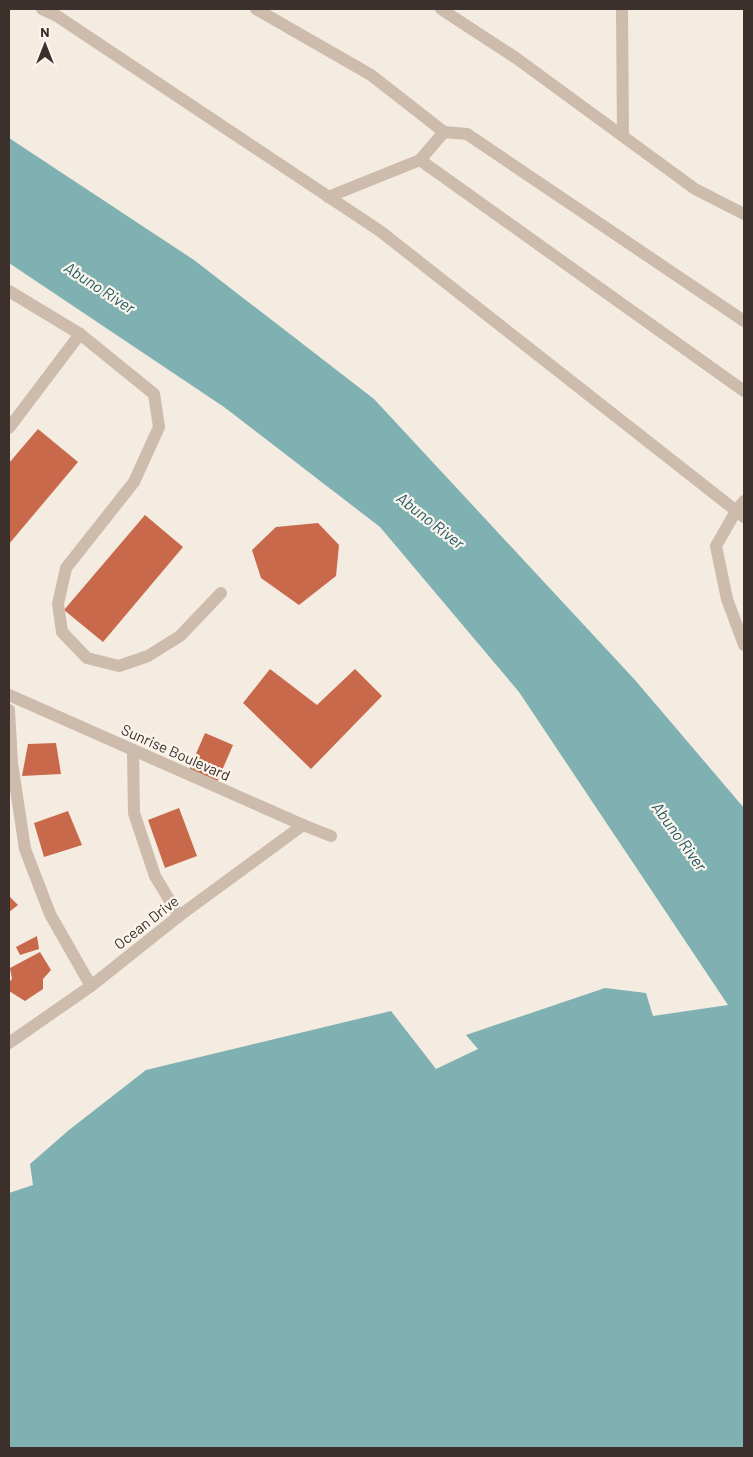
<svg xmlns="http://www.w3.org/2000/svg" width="753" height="1457" viewBox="0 0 753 1457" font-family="Barlow,sans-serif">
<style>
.water{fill:#7fb0b2}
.building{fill:#c8694b}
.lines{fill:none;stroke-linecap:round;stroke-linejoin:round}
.service{stroke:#cdbbac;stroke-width:12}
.minor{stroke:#cdbbac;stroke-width:12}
.labels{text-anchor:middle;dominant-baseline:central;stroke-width:4.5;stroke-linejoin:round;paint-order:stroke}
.street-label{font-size:15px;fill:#3b302b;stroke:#fbf5ee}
.water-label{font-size:16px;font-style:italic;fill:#1f5a5e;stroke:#fbf5ee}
</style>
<rect width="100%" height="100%" fill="#f4ebe1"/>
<polygon class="water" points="9,138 194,260 374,399 635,680 744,808 744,1448 9,1448 9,1193 33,1185 30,1164 69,1130 146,1070 391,1011 436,1069 478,1049 466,1035 605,988 646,993 653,1016 728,1005 519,692 380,527 224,407 9,263"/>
<g class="building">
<polygon points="38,429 78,462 9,544 9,463"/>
<polygon points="145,515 183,547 103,642 64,610"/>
<polygon points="318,523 339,545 336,576 299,605 261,578 252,550 276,527"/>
<polygon points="270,669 317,705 355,669 382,696 311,769 243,703"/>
<polygon points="205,733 233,745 217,782 189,770"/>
<polygon points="56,743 61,774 22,776 28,744"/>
<polygon points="179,808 197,856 165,868 148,820"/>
<polygon points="68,811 82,845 44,857 34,823"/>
<polygon points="9,896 18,905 9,912"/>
<polygon points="37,936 39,949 20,955 16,947"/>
<polygon points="40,952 51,970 43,979 43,989 25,1001 9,991 9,982 12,979 10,968"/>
</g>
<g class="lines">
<g class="service">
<polyline points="42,9 57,16 380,231 744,517"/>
<polyline points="256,9 371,75 444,132"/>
<polyline points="441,9 516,58 695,189 744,214"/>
<polyline points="622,9 623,136"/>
<polyline points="420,160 444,132 467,134 744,321"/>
<polyline points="328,197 420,160 744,391"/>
<polyline points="9,291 80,334 154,394 159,427 134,482 66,568 58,604 62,632 87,658 119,666 148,656 180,636 221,593"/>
<polyline points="9,428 80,334"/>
<polyline points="744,501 736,511 716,546 727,599 744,645"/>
</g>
<g class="minor">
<polyline points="9,695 303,825 331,836"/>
<polyline points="9,710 12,763 25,849 50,914 91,986"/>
<polyline points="133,751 134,813 155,876 179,916"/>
<polyline points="9,1043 91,986 179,916 303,825"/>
</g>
</g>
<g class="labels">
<g class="street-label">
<text transform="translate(176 752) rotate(24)">Sunrise Boulevard</text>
<text transform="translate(146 922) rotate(-38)">Ocean Drive</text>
</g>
<g class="water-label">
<text transform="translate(100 287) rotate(33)">Abuno River</text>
<text transform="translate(431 520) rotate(38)">Abuno River</text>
<text transform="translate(680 836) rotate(54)">Abuno River</text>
</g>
</g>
<rect width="753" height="1457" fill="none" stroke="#3b302b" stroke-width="20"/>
<g transform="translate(45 45)" stroke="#fbf5ee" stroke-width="4" paint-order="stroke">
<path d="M0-4L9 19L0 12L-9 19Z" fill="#3b302b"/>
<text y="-8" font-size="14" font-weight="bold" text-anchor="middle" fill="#3b302b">N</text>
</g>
</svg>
